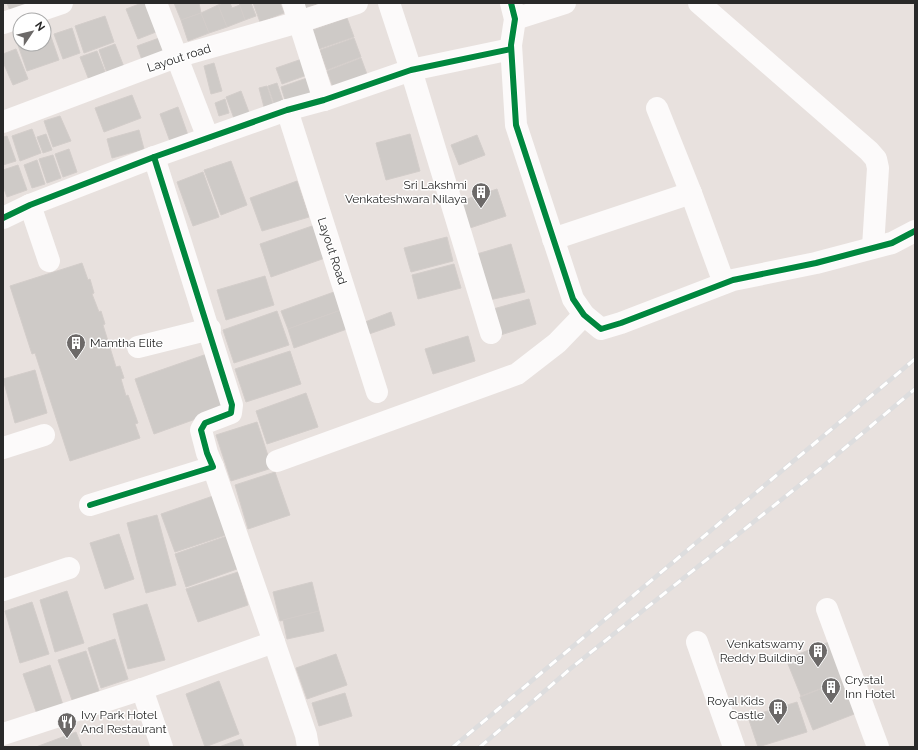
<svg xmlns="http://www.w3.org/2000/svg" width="918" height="750" viewBox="0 0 918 750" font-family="Raleway,sans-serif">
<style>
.building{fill:#cecac7;stroke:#d3cdca}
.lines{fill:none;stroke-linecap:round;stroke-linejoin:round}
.minor{stroke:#fcfafa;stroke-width:22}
.rail-casing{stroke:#ddddde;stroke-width:4.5}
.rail{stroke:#fff;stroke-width:3;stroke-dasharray:9;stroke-linecap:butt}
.cycleway-casing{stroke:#fff;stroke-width:8}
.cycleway{stroke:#00873e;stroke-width:6}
.labels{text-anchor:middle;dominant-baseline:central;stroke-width:3;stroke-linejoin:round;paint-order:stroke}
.street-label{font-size:12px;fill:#292929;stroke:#fff}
.poi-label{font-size:12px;fill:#292929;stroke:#fff;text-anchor:end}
</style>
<rect width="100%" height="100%" fill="#e8e1de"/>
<g class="building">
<polygon points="7,3 30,3 12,16"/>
<polygon points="142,3 145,3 156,32 138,39 126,9"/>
<polygon points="174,3 199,3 201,13 181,20"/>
<polygon points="224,3 230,3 232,8 240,5 245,20 227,27 218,5"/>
<polygon points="239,3 251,3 256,16 245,20"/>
<polygon points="253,3 280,3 284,13 260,22"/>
<polygon points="299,3 320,3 301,9"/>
<polygon points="218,5 227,27 209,33 201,13"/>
<polygon points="201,13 209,33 188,41 181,20"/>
<polygon points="105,16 114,42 84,53 75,26"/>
<polygon points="347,18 354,37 319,49 313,30"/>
<polygon points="72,28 80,53 63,59 54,34"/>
<polygon points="50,34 59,60 27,71 18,45 44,44 44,36"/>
<polygon points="162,37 167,51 142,60 137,46"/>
<polygon points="354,38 361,57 327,70 320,50"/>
<polygon points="115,44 124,67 107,73 99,50"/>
<polygon points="16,49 28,79 13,85 3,62 3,54"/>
<polygon points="97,51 106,74 89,80 80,57"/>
<polygon points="361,58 368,77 334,90 327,71"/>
<polygon points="302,59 307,75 282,84 276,68"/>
<polygon points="214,63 222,91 211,94 204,66"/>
<polygon points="307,78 312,94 286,103 281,87"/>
<polygon points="277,83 283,101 274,104 268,86"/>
<polygon points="267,86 273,104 264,107 259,88"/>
<polygon points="241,91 250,115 235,121 226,97"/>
<polygon points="132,95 141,118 104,132 95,108"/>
<polygon points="225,99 229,113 219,116 215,103"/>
<polygon points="178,107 189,138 171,144 160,114"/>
<polygon points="60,116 71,141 53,147 44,121"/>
<polygon points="32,129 41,153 20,161 12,136"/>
<polygon points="139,130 144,149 112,158 107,139"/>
<polygon points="46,134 52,150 43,153 37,137"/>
<polygon points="410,134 420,171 386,180 376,143"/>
<polygon points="477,135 485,155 459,165 451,145"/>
<polygon points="7,136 16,161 3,165 3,137"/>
<polygon points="69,149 77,172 63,177 55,154"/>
<polygon points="53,155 61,178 47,183 39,159"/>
<polygon points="37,160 45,184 32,188 24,165"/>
<polygon points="231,161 247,205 221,215 204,170"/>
<polygon points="18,165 27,190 7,197 3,186 3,170"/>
<polygon points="203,172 219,217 193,226 177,182"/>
<polygon points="297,181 309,217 262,231 250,198"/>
<polygon points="497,189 506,216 464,230 455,203"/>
<polygon points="315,225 325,258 271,277 260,244"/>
<polygon points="447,237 453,261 411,272 404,248"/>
<polygon points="511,244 525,292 485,301 470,256"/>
<polygon points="82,263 88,280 90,279 94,293 92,294 99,312 101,311 105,324 103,325 116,367 120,366 124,378 121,379 126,396 128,395 138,423 135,424 140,438 70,461 35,353 32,354 10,286"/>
<polygon points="454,264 461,288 418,299 412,275"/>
<polygon points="265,276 274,305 226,320 217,290"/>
<polygon points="334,292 341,310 288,329 281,311"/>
<polygon points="529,299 536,324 494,337 486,311"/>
<polygon points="341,310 347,329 294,348 288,329"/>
<polygon points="277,311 289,345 234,363 223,330"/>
<polygon points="391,312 395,325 369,334 365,322"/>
<polygon points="468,336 475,361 433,374 425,349"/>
<polygon points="290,351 301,384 246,402 235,369"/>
<polygon points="207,354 226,408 154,434 135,379"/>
<polygon points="35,370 47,413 15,423 3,379"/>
<polygon points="306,393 318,427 267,444 256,411"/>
<polygon points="257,422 272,468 231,481 216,435"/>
<polygon points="275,472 290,515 248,529 235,485"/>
<polygon points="213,496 226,535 175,552 161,514"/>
<polygon points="157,515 176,585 146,593 127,523"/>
<polygon points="119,534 134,579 105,589 90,543"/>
<polygon points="227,536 237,569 186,587 175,554"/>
<polygon points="238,572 248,605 198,622 186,589"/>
<polygon points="312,582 319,611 280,621 273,592"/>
<polygon points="67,591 84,643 55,652 40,600"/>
<polygon points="32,602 49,654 20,663 5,611"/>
<polygon points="147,604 165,660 128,669 113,614"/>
<polygon points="319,611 324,631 287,639 283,620"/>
<polygon points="115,639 128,679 101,688 88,648"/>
<polygon points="834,640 849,678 801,696 786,659"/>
<polygon points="86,651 99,691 72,700 58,660"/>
<polygon points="336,654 347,685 307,699 296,668"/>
<polygon points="50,665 63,705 37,714 23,674"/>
<polygon points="849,678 862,711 813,730 800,697"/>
<polygon points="219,681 239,734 205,747 186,694"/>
<polygon points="345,693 352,716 319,726 312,703"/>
<polygon points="797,702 807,732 758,747 748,717"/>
<polygon points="76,732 82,747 36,747"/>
<polygon points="241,739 244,747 219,747"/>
</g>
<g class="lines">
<g class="minor">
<polyline points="156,3 208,138"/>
<polyline points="293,3 324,100"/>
<polyline points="389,3 411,70 491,333"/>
<polyline points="511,3 515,19 511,45 516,125 573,299 584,315 601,329 621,323 733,280 816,263 892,243 915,231"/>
<polyline points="699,3 869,151 876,159 878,168 873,247"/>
<polyline points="515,19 565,3"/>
<polyline points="3,23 62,3"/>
<polyline points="657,108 691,193 724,283"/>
<polyline points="287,110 377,392"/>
<polyline points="3,122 176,57 299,22 357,3"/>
<polyline points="30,205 49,261"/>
<polyline points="3,218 30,205 154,157 287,110 324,100 411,70 511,49"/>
<polyline points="553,239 691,193"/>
<polyline points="138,347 210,329"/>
<polyline points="3,448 44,435"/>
<polyline points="277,461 517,374 557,343 584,315"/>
<polyline points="90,505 213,467 207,453 201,430 205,423 231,413 232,405 154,157"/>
<polyline points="3,590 69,568"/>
<polyline points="827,609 878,747"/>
<polyline points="274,642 306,735 308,747"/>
<polyline points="697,642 734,747"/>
<polyline points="142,689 162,747"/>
<polyline points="3,734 142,689 274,642 213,467"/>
</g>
<defs>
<g id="rail">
<polyline points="453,747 915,359"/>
<polyline points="480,747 570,669 821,468 915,389"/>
</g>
</defs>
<use href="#rail" class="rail-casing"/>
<use href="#rail" class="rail"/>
<defs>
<g id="cycleway">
<polyline points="511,3 515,19 511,45 516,125 573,299 584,315 601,329 621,323 733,280 816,263 892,243 915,231"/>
<polyline points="3,218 30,205 154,157 287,110 324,100 411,70 511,49"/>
<polyline points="90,505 213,467 207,453 201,430 205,423 231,413 232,405 154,157"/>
</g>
</defs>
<use href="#cycleway" class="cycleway-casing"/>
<use href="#cycleway" class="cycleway"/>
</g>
<defs>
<symbol id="building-pin" viewBox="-11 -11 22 30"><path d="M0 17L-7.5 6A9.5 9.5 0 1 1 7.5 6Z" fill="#6c6968" stroke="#fff"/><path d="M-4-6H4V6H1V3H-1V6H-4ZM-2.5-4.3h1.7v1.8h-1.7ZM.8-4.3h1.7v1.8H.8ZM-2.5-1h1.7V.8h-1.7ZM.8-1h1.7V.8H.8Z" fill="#fff"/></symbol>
<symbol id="restaurant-pin" viewBox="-11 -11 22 30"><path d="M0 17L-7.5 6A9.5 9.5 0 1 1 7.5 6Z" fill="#6c6968" stroke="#fff"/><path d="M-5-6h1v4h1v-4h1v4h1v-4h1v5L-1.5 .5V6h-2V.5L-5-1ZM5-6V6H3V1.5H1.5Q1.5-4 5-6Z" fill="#fff"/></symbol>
</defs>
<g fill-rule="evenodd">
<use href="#building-pin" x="470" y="181" width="22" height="30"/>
<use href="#building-pin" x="65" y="332" width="22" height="30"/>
<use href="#building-pin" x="807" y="640" width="22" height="30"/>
<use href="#building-pin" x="820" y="676" width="22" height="30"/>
<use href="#building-pin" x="767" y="697" width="22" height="30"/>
<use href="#restaurant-pin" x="56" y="711" width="22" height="30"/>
</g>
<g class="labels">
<g class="street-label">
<text transform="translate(179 58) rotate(-18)">Layout road</text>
<text transform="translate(332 251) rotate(72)">Layout Road</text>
</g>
<g class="poi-label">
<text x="467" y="185">Sri Lakshmi<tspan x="467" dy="14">Venkateshwara Nilaya</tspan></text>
<text x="90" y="343" text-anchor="start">Mamtha Elite</text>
<text x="804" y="644">Venkatswamy<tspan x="804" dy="14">Reddy Building</tspan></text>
<text x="845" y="680" text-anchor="start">Crystal<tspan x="845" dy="14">Inn Hotel</tspan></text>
<text x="764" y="701">Royal Kids<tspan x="764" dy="14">Castle</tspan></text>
<text x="81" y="715" text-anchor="start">Ivy Park Hotel<tspan x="81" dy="14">And Restaurant</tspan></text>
</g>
</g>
<rect width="918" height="750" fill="none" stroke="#292929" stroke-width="8"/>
<g transform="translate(32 32) rotate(55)"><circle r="19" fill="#ffffff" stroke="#a9a9a9"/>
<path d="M0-3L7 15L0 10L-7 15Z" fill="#6c6968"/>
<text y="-6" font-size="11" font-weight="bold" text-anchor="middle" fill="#292929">N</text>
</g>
</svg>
